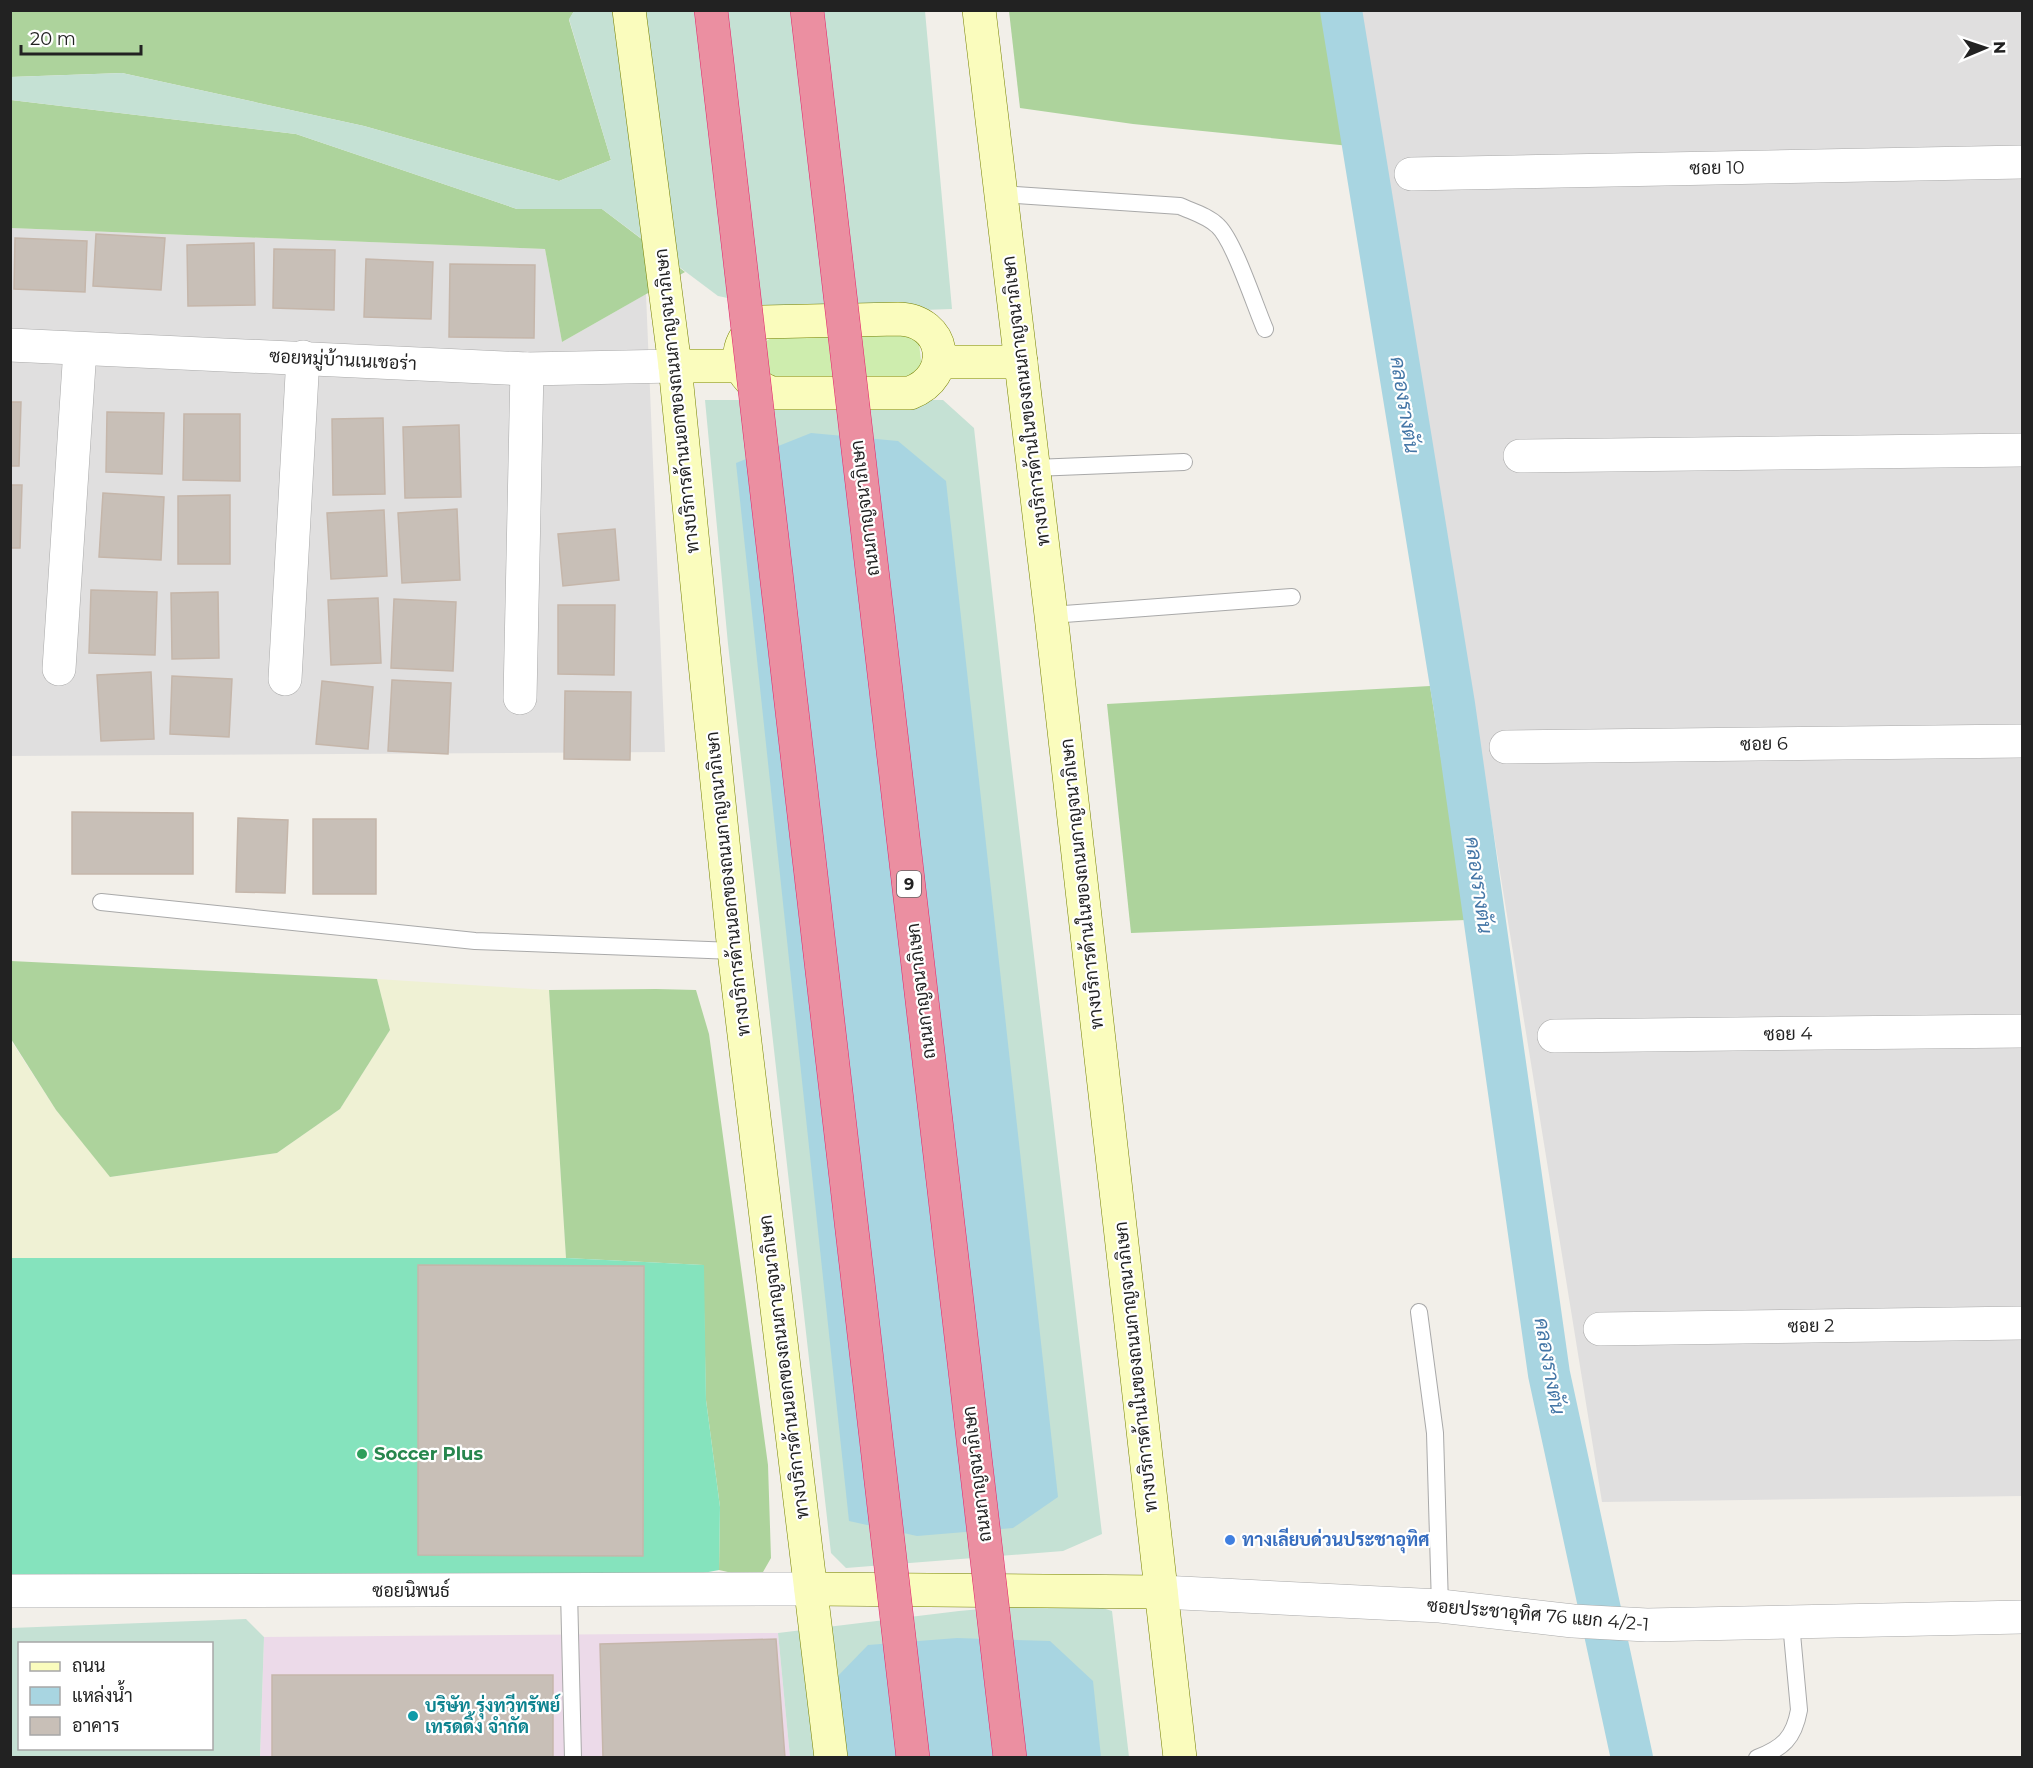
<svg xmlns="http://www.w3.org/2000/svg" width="2033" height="1768" viewBox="0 0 2033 1768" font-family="Montserrat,Sarabun,sans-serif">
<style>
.residential{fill:#e0dfdf}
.industrial{fill:#ecdae9}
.farmland{fill:#eff1d4}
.grass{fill:#ceedae}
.forest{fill:#add39c}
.wetland{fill:#c5e1d4;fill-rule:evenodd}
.pitch{fill:#85e3bd}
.water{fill:#a8d5e1}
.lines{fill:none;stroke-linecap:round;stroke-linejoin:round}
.canal{stroke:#a8d5e1;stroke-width:42}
.building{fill:#c8bfb7;stroke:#c5b6aa;stroke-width:1.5}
.lane-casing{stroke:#a9a9a9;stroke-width:18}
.street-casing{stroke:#a9a9a9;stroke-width:34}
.secondary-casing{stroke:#758101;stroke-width:34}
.lane{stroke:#fff;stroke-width:16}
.street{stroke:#fff;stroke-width:33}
.secondary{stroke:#fafcbd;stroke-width:33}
.highway-bridge-casing{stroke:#e22468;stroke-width:34;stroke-linecap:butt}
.highway-bridge{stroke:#eb8fa1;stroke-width:33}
.leisure-dot{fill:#2e9e5b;stroke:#fff;stroke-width:2}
.shop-dot{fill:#3f7fe0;stroke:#fff;stroke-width:2}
.culture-dot{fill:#0f9aa8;stroke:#fff;stroke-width:2}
.labels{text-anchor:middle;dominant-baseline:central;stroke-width:4.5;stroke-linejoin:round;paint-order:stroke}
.shield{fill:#fff;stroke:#646464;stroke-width:1.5}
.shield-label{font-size:16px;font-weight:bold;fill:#222}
.street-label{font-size:18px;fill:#222;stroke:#fff}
.leisure-label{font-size:18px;font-weight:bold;fill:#27864d;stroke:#fff;text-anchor:start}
.shop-label{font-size:18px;font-weight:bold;fill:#366cbe;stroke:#fff;text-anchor:start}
.culture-label{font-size:18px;font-weight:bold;fill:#0d838f;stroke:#fff;text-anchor:start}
.water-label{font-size:20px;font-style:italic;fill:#4476a6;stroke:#fff}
</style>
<rect width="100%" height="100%" fill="#f2efe9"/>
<g class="residential">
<polygon points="1357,11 2022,11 2022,1496 1602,1502 1459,619"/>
<polygon points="11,228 545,249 562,342 646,294 665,752 11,756"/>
</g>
<polygon class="industrial" points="778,1633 790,1757 260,1758 264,1637"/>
<polygon class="farmland" points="377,979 549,990 566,1258 11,1258 10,1039 56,1110 111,1177 277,1153 340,1109 390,1030"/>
<polygon class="grass" points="902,330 919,344 922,368 903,379 780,383 761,365 766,341 779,334"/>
<g class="forest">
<polygon points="10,11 574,11 569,20 611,160 559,181 364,126 122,73 11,77"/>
<polygon points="1009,11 1327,11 1350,146 1133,124 1020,108"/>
<polygon points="11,100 296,134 517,209 602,209 685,272 562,342 545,249 11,228"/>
<polygon points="1430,686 1466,920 1131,933 1107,704"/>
<polygon points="11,961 377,979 390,1030 340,1109 277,1153 110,1177 56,1110 11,1039"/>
<polygon points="656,989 696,990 709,1034 768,1465 771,1558 759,1579 719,1570 720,1507 706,1400 703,1265 566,1258 549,990"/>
</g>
<g class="wetland">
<polygon points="574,11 925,11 952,309 806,314 718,296 602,209 517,209 296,134 11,100 10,77 122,73 364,126 559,181 611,160 569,19"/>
<polygon points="705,400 943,400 974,428 1009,743 1102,1534 1063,1551 846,1568 831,1553 728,644"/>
<polygon points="1078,1600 1112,1611 1129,1757 790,1757 778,1633 959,1611"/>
<path d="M246,1619L264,1637L260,1757H12L11,1628ZM20,1644H212V1748H20Z"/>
</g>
<polygon class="pitch" points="10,1258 566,1258 704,1265 706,1400 720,1507 719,1570 698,1574 11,1579"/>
<g class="water">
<polygon points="811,433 898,441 946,481 1058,1497 1013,1528 917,1536 849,1521 736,463"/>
<polygon points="957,1638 1050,1641 1093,1681 1101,1757 830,1758 833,1681 868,1645"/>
</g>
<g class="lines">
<polyline class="canal" points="1341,10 1454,704 1549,1374 1632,1758"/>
</g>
<g class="building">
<polygon points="96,234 165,238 161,290 93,286"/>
<polygon points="15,238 87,241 85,292 14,289"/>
<polygon points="254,243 255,305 188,306 187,245"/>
<polygon points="274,249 335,250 334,310 273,308"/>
<polygon points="366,259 433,262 431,319 364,317"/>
<polygon points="450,264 535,265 534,338 449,337"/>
<polygon points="10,402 21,402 19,466 10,466"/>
<polygon points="107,412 164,413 162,474 106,472"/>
<polygon points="184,414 240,414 240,481 183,480"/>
<polygon points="383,418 385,494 333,495 332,419"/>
<polygon points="459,425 461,497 405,498 403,427"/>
<polygon points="10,485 22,485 20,548 10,548"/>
<polygon points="103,493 164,497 161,560 99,557"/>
<polygon points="230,495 230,564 178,564 178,496"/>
<polygon points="457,509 460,580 402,583 398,513"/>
<polygon points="384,510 387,576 331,579 327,513"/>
<polygon points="615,529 619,580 563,586 558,534"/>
<polygon points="91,590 157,592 155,655 89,653"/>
<polygon points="218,592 219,658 172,659 171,593"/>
<polygon points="378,598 381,663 331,665 328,600"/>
<polygon points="394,599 456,602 453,671 391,668"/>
<polygon points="558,605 615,605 614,675 558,674"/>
<polygon points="151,672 154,739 101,741 97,675"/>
<polygon points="172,676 232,679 229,737 170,734"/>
<polygon points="392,680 451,683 448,754 388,751"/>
<polygon points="322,681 373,687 368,749 316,744"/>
<polygon points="565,691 631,692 630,760 564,759"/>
<polygon points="72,812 193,813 193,874 72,874"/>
<polygon points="238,818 288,820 285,893 236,892"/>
<rect x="313" y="819" width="63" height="75"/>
<polygon points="418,1265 644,1266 643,1556 418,1555"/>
<polygon points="776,1639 785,1758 603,1758 600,1644"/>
<rect x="272" y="1675" width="281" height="83"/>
</g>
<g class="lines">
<defs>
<g id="lane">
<path d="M1002,194L1180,206C1193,212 1208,216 1218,226C1234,241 1255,306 1265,329"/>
<polyline points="1034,468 1184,462"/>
<polyline points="1051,615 1292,597"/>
<polyline points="101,902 475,941 734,951"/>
<polyline points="1419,1312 1435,1433 1440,1606"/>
<polyline points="569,1591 573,1758"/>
<path d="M1757,1758C1783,1748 1794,1738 1799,1710L1791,1623"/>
</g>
<g id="street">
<polyline points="1411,174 2022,162"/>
<polyline points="10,345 527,369 675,366"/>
<polyline points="1520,456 2022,450"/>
<polyline points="59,669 80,349"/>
<polyline points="285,679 303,357"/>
<polyline points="520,698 527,369"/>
<polyline points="1506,747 2022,741"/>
<polyline points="1554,1036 2022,1031"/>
<polyline points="1600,1329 2022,1323"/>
<polyline points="10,1591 811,1589"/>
<polyline points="1161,1592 1440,1606 1573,1621 1647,1625 2022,1617"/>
</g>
<g id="secondary">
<polyline points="629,10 675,366 734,951 831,1758"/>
<polyline points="979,10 1051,615 1180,1758"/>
<path d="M898,319C946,320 955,376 910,393H772C735,380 728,345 761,322Z"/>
<polyline points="939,362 1021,362"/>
<polyline points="675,366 741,366"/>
<polyline points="811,1589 1161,1592"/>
</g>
</defs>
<use href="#lane" class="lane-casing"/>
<use href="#street" class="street-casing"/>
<use href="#secondary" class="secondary-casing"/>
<use href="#lane" class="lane"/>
<use href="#street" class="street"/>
<use href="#secondary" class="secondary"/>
<defs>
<g id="highway-bridge">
<polyline points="711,10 913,1758"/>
<polyline points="807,10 1010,1758"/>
</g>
</defs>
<use href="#highway-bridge" class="highway-bridge-casing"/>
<use href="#highway-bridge" class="highway-bridge"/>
</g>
<circle class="leisure-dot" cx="362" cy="1454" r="6"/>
<circle class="shop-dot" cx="1230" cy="1540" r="6"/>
<circle class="culture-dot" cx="413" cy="1716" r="6"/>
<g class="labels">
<rect class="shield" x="897" y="871" width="24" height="26" rx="4.5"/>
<g class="shield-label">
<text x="909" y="884">9</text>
</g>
<g class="street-label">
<text transform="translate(1717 168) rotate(-1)">ซอย 10</text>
<text transform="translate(343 360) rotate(3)">ซอยหมู่บ้านเนเชอร่า</text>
<text transform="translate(677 401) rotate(-96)">ทางบริการด้านนอกของถนนกาญจนาภิเษก</text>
<text transform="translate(1026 401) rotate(-97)">ทางบริการด้านในของถนนกาญจนาภิเษก</text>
<text transform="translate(865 508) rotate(-97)">ถนนกาญจนาภิเษก</text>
<text transform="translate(1764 744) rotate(-1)">ซอย 6</text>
<text transform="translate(728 884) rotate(-96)">ทางบริการด้านนอกของถนนกาญจนาภิเษก</text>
<text transform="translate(1082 884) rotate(-96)">ทางบริการด้านในของถนนกาญจนาภิเษก</text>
<text transform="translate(921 991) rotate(-97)">ถนนกาญจนาภิเษก</text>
<text transform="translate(1788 1034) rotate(-1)">ซอย 4</text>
<text transform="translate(1811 1326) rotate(-1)">ซอย 2</text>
<text transform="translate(784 1367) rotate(-97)">ทางบริการด้านนอกของถนนกาญจนาภิเษก</text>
<text transform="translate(1136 1367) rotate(-96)">ทางบริการด้านในของถนนกาญจนาภิเษก</text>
<text transform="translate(977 1474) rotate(-97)">ถนนกาญจนาภิเษก</text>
<text x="411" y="1591">ซอยนิพนธ์</text>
<text transform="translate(1538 1615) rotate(5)">ซอยประชาอุทิศ 76 แยก 4/2-1</text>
</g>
<g class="leisure-label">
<text x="374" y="1454">Soccer Plus</text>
</g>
<g class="shop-label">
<text x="1242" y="1540">ทางเลียบด่วนประชาอุทิศ</text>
</g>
<g class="culture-label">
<text x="425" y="1706">บริษัท รุ่งทวีทรัพย์<tspan x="425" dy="21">เทรดดิ้ง จำกัด</tspan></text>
</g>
<g class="water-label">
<text transform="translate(1405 405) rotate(81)">คลองรางตัน</text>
<text transform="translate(1479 885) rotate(82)">คลองรางตัน</text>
<text transform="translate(1550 1366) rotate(80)">คลองรางตัน</text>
</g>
</g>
<rect width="2033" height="1768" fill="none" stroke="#222222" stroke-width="24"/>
<rect x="18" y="1642" width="195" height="108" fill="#ffffff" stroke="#a7a7a7" stroke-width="1.5"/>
<rect x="30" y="1662" width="30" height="9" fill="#fafcbd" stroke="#a7a7a7" stroke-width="1.5"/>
<text x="72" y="1672" font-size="18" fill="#222222">ถนน</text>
<rect x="30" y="1687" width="30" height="18" fill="#a8d5e1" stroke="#a7a7a7" stroke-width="1.5"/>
<text x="72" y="1702" font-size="18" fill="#222222">แหล่งน้ำ</text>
<rect x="30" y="1717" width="30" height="18" fill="#c8bfb7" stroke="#a7a7a7" stroke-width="1.5"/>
<text x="72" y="1732" font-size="18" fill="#222222">อาคาร</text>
<g transform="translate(1985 48) rotate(88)" stroke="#ffffff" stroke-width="4.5" paint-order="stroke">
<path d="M0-4.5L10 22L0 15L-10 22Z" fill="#222222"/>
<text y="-9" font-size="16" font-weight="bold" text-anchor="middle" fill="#222222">N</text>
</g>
<path d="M21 45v9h120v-9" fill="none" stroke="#222222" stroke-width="3"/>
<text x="30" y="45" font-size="18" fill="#222222" stroke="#ffffff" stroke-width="4.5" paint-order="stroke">20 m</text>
</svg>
